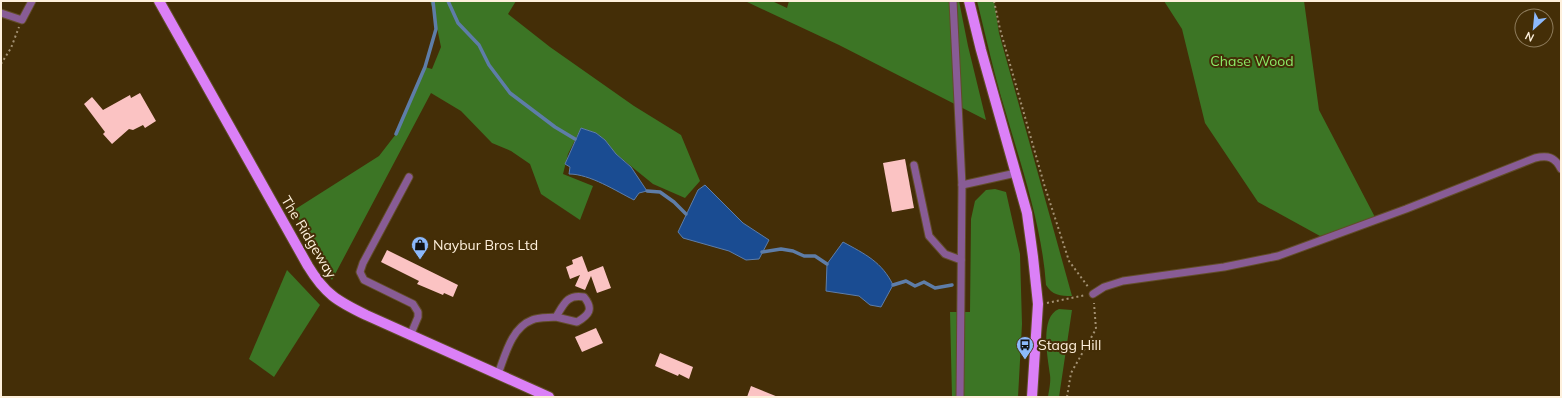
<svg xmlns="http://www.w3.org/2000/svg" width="1562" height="398" viewBox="0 0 1562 398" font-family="Mulish,sans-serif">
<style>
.forest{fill:#3c7525}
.water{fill:#1a4c92;stroke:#5e7da8}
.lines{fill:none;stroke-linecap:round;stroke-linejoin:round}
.stream{stroke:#5e7da8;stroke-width:3.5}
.building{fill:#fbc3c3}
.service-casing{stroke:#624d29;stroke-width:9}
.primary-casing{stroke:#624d29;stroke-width:12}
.path{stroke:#a39173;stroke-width:2;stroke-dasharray:2 3;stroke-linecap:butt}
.service{stroke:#885c95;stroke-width:7}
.primary{stroke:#db80f7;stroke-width:10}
.labels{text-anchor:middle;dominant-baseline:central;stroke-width:4;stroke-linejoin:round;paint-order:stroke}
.park-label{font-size:14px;fill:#8bea67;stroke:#442e07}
.street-label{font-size:14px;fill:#fef0dc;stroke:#442e07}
.poi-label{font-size:14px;fill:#fef0dc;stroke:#442e07;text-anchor:start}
</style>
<rect width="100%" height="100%" fill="#442e07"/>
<g class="forest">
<polygon points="430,1 516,1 508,14 550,47 634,106 681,135 700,181 685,198 653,184 616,154 605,140 596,133 581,128 568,154 563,174 593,186 580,220 541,194 530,164 511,151 492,143 461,111 431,93 332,280 322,266 294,210 379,156 396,134 425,67 432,69 441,47 434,13"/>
<polygon points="745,1 772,1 787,8 789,1 959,1 968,46 986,120 839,45"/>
<path d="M977,1H994L999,33L1072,296C1060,296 1052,295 1046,285C1042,226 1021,166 1005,110C994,74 986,37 977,1Z"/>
<polygon points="1164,1 1304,1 1319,110 1377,221 1320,236 1258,202 1205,123 1182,29"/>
<polygon points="995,189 1006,192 1020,254 1022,324 1018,397 952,397 950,312 970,312 971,219 975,201 986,190"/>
<polygon points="287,270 320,305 274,377 249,359"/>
<path d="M1059,309L1072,310L1059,397H1048C1049,390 1051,382 1050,375C1048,358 1039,317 1059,309Z"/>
</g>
<g class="water">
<path d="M581,128L596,133L605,140L616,154L631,167L647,191L639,193L634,200C616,191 590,174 569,174L570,167L565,164Z"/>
<polygon points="705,185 743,223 769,240 759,259 746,260 729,251 683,238 678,232 698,190"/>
<path d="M843,242C865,254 882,262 893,285L881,307L870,305L859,296L826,291L827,264Z"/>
</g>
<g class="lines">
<g class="stream">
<polyline points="448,1 458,23 479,45 489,65 510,93 555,127 575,139"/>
<polyline points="396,134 425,67 436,29 433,1"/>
<polyline points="647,191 660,192 674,202 686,214"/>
<polyline points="762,252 781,249 793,251 804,256 815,256 827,264"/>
<polyline points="893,285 906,281 915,286 924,282 935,288 952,285"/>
</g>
</g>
<g class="building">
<polygon points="140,93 156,121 145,128 143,125 133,130 129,129 112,144 103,134 105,132 84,104 92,97 103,110 130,95 131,98"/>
<polygon points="905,159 914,208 892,212 883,163"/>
<polygon points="387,250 458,285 453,297 444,293 443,295 417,284 419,281 381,262"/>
<polygon points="582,256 588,272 603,266 611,288 597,293 591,276 585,290 575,286 580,275 570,279 566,267 573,264 572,260"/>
<polygon points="596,328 603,343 582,352 575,337"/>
<polygon points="660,353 693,367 689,379 679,374 678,376 655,366"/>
<polygon points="751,386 778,397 747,397"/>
</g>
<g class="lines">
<defs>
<g id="service">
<polyline points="953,1 962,185 960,397"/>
<polyline points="1,13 22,20 32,1"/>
<polyline points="914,165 929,236 945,254 961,260"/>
<polyline points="409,177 363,263 360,272 364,280 413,304 418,312 418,317 410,336"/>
<polyline points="962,185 1016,173"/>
<path d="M1093,294L1104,287L1123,281L1224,267L1278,256L1406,209L1535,158C1548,155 1555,157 1561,169"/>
<path d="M498,374C505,356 511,328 532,320C539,317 549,318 556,317C564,304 567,294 584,297C594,309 589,315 577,322L556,317"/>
</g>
<g id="primary">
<path d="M159,1L308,266C325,294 337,301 366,315L549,397"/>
<polyline points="969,1 981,50 1027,213 1033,257 1038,304 1032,397"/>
</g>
</defs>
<use href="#service" class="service-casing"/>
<use href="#primary" class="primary-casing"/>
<g class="path">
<polyline points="994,1 1000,29 1044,184 1069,261 1089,288"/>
<polyline points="1,64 11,48 19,27"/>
<polyline points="1047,303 1086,295"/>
<polyline points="1067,397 1071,373 1096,329 1094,303"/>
</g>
<use href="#service" class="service"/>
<use href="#primary" class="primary"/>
</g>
<defs>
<symbol id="shop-pin" viewBox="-11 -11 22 30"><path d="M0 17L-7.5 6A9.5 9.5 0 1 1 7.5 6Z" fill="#8cb9fc" stroke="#442e07"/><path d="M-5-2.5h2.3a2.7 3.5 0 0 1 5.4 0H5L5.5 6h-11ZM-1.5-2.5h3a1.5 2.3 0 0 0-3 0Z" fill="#111"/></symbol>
<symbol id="bus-pin" viewBox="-11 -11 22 30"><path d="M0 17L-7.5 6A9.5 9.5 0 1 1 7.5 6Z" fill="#8cb9fc" stroke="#442e07"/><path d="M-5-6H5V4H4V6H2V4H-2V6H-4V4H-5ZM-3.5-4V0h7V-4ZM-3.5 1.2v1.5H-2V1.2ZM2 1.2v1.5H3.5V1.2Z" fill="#111"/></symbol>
</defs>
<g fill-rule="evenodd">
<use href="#shop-pin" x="410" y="235" width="20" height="27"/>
<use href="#bus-pin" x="1015" y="335" width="20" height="27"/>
</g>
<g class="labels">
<g class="park-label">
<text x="1252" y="61">Chase Wood</text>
</g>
<g class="street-label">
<text transform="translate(309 237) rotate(59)">The Ridgeway</text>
</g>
<g class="poi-label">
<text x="433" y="245">Naybur Bros Ltd</text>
<text x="1038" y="345">Stagg Hill</text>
</g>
</g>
<rect width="1562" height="398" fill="none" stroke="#fef0dc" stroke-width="4"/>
<g transform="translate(1534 28) rotate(207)"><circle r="19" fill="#442e07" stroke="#8e7c5c"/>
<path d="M0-3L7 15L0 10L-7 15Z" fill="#8cb9fc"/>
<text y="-6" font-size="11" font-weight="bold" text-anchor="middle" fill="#fef0dc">N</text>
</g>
</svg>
